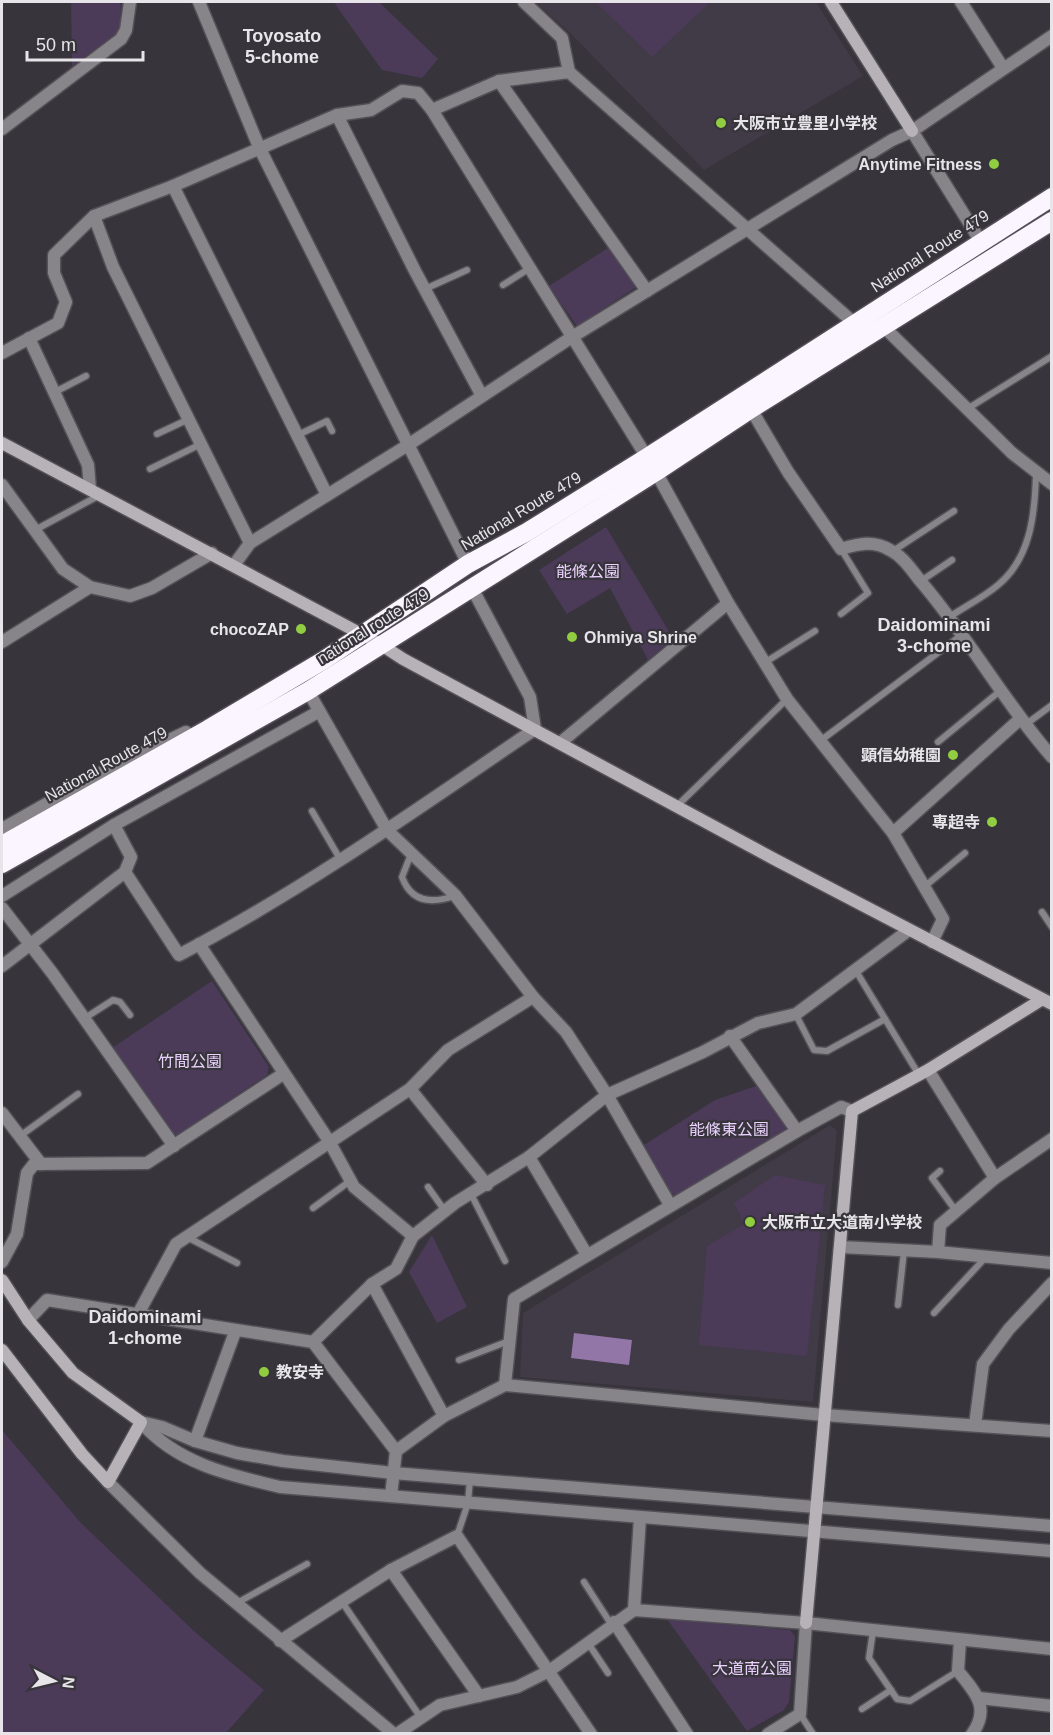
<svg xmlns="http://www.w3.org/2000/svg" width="1053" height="1735" viewBox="0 0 1053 1735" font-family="Arial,'Noto Sans JP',sans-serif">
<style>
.built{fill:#413a47}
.green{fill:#4b3a58}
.water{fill:#9276a7}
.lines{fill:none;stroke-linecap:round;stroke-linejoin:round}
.lane-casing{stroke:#535057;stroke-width:9}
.street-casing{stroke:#535057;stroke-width:15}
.secondary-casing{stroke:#535057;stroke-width:15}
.highway-casing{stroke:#535057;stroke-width:21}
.lane{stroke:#878589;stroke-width:6}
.street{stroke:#878589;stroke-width:12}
.secondary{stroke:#b6b2b8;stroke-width:12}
.highway{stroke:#faf5fe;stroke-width:18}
.poi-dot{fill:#90cd40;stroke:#37343b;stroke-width:2}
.labels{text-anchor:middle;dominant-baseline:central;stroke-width:4.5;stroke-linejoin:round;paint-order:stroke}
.poi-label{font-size:16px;font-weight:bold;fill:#e7e5e9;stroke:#37343b;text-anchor:start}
.street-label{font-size:16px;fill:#e7e5e9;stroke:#37343b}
.park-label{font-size:16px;fill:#ead1fe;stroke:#37343b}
.neighbourhood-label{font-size:18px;font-weight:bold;fill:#e7e5e9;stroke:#37343b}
</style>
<rect width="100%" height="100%" fill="#37343b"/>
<g class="built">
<polygon points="535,2 816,2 863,76 704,170 571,34"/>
<polygon points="830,1125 837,1131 813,1402 520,1377 523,1313"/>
</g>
<g class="green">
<polygon points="71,2 118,2 121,5 120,31 72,66"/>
<polygon points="337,2 379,2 438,59 422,78 382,70 335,4"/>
<polygon points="596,2 710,2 652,57"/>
<polygon points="608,248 636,287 577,326 549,286"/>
<polygon points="606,527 673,638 648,660 610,588 567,614 539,570"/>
<polygon points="212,981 269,1067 267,1075 177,1135 170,1134 112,1048"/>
<polygon points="756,1086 786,1126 785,1133 678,1196 670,1193 644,1145 715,1100"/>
<polygon points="775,1175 825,1185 807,1356 699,1345 707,1246 744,1224 734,1203"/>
<polygon points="432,1235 467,1307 437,1323 409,1272"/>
<polygon points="2,1430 81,1523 195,1632 264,1690 226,1733 2,1733"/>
<polygon points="667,1619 790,1630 795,1636 789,1702 784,1710 747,1731"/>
</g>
<polygon class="water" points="574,1333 632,1340 629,1365 571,1358"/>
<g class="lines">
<defs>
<g id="lane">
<polyline points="503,285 530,268"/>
<polyline points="425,289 467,270"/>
<polyline points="55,392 86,376"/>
<polyline points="967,409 1052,356"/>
<polyline points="157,434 189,419"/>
<polyline points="298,435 327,421 332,431"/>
<polyline points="150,469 201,444"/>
<polyline points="35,530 100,495"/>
<polyline points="893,551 954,511"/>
<polyline points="921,581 952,560"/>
<polyline points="841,614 868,593 841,549"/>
<path d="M951,616C966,606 984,597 998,585C1031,558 1035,513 1036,473"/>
<polyline points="764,663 815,631"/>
<polyline points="1025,725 1052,705"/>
<polyline points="820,741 963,634"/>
<polyline points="938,742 1000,691"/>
<polyline points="678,805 787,699"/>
<polyline points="312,811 340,859"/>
<path d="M411,854L402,877C411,902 431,904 454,896"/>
<polyline points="924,887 965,853"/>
<polyline points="1042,912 1052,927"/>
<polyline points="856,971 919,1075"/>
<polyline points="796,1015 814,1050 827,1051 885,1019"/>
<polyline points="85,1018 113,1000 120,1002 130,1015"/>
<polyline points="20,1136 78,1094"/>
<polyline points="940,1171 932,1178 956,1211"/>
<polyline points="428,1187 445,1211"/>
<polyline points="471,1194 505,1261"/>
<polyline points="313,1208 350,1181"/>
<polyline points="187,1237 237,1263"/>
<polyline points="898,1305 904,1251"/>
<polyline points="934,1313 986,1257"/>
<polyline points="459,1360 509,1341"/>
<polyline points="457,1536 468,1503 470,1479"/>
<polyline points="584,1582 611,1624"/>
<polyline points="342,1602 421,1718"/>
<polyline points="237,1603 307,1564"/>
<polyline points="873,1631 869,1658 897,1699 910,1701 958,1671"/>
<polyline points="588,1643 608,1673"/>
<polyline points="862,1709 891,1690"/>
<polyline points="800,1714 813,1734"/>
</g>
<g id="street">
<polyline points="199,2 259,147 468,564"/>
<polyline points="524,2 562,38 569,72 854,323 861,324"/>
<polyline points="961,2 1003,68"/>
<polyline points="499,81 647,291"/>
<polyline points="432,110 499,81 569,72"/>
<polyline points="337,115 415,271 482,396"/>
<polyline points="2,129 121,39 126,30 130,2"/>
<polyline points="912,131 981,242"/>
<polyline points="173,186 327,495"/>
<polyline points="94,216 113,267 250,543"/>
<polyline points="879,326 883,326 1012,453 1052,484"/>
<polyline points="29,338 88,465 90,489"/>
<polyline points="2,353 58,323 66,302 54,273 54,255 94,216 173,186 337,115 371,110 402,91 418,93 432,110 656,472 728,603 787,699 893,833 943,919 932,942"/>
<path d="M751,409L788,472L841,549C859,544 873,540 890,550C904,557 912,571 922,583C969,638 1004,702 1052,757"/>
<polyline points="2,485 63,569 90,587 130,596 152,588 212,553"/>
<polyline points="234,565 250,543 408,445 572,337 892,140 912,131 1052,36"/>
<polyline points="2,642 90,587"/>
<polyline points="308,691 387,830 455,895 533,997 566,1032 607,1095 670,1205"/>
<polyline points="560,743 728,603"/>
<polyline points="2,829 97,775 186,732"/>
<polyline points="893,833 1019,720"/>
<path d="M125,872L179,955C303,890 419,808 535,729L530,697L472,588"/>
<polyline points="2,896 114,825 318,712"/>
<polyline points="2,908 53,974 174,1146"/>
<polyline points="199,944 329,1141 354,1187 413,1236"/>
<polyline points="2,966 125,872 131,857 114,825"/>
<polyline points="730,1036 797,1131"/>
<polyline points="928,1070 995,1178"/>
<polyline points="410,1089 487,1185"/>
<polyline points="2,1113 41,1164"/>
<polyline points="529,1157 587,1255"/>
<polyline points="841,1247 938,1252 1052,1263"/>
<polyline points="938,1252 940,1225 995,1178 1052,1139"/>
<polyline points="2,1262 17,1234 27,1173 34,1164 147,1163 283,1074"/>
<polyline points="372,1284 444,1416"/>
<polyline points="138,1314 176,1244 410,1089 448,1050 533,997"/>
<polyline points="28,1320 47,1300 313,1342 396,1451 391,1496"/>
<polyline points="313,1342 372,1284 396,1269 413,1236 455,1203 529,1157 607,1095 703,1052 758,1023 796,1014 909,930"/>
<polyline points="505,1385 514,1299 797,1131 841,1107 852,1111"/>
<path d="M141,1422C176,1463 229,1475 280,1487L1052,1551"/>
<polyline points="141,1422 162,1427 195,1441 237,1453 283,1461 393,1473 1052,1526"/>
<polyline points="975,1425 983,1364 1009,1329 1052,1283"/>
<polyline points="195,1441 235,1332"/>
<polyline points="396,1451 444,1416 505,1385 824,1415 1052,1431"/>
<polyline points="108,1482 200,1573 394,1734"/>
<polyline points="391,1570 479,1696"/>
<polyline points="634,1610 640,1518"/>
<polyline points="614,1622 687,1734"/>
<path d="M960,1640L958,1671C975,1692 991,1708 972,1734"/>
<polyline points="280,1641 391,1570 457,1536 591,1734"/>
<polyline points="979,1698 1052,1706"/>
<polyline points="397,1734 440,1705 517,1687 549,1671 634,1610 806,1623 1052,1649"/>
<polyline points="768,1734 800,1714 806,1623"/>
</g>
<g id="secondary">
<polyline points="831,2 912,131"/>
<polyline points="2,443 380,644 403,659 776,860 1052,1004"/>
<polyline points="2,1280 28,1320 73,1373 141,1422 108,1482 82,1454 2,1350"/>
<polyline points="806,1623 852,1111 928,1070 1041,1000"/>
</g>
<g id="highway">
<polyline points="2,845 208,729 324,660 468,564 527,532 646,458 1052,197"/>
<polyline points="2,864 308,691 656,472 751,409 1052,221"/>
</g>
</defs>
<use href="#lane" class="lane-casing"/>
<use href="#street" class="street-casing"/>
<use href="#secondary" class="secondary-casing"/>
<use href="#highway" class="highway-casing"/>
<use href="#lane" class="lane"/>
<use href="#street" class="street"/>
<use href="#secondary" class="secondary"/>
<use href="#highway" class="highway"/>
</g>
<g class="poi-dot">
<circle cx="721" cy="123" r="6"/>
<circle cx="994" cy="164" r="6"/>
<circle cx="301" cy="629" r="6"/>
<circle cx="572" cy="637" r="6"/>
<circle cx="953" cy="755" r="6"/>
<circle cx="992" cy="822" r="6"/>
<circle cx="750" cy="1222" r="6"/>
<circle cx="264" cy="1372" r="6"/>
</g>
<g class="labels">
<g class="poi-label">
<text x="733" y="123">大阪市立豊里小学校</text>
<text x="982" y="164" text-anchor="end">Anytime Fitness</text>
<text x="289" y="629" text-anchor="end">chocoZAP</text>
<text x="584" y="637">Ohmiya Shrine</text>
<text x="941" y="755" text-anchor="end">顕信幼稚園</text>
<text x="980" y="822" text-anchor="end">専超寺</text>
<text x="762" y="1222">大阪市立大道南小学校</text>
<text x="276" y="1372">教安寺</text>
</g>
<g class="street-label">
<text transform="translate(930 251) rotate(-33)">National Route 479</text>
<text transform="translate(521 511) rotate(-31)">National Route 479</text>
<text transform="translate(373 626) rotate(-32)">national route 479</text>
<text transform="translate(106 764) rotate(-29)">National Route 479</text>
</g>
<g class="park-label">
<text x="588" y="571">能條公園</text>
<text x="190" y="1061">竹間公園</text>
<text x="729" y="1129">能條東公園</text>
<text x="752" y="1668">大道南公園</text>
</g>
<g class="neighbourhood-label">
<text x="282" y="36">Toyosato<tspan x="282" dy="21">5-chome</tspan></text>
<text x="934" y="625">Daidominami<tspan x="934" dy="21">3-chome</tspan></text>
<text x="145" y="1317">Daidominami<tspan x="145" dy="21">1-chome</tspan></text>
</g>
</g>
<rect width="1053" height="1735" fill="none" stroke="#e7e5e9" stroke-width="6"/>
<g transform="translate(54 1681) rotate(97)" stroke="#37343b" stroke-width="4.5" paint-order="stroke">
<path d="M0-4.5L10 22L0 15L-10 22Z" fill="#e7e5e9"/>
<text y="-9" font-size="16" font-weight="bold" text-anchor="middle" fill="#e7e5e9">N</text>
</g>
<path d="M27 51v9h116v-9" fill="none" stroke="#e7e5e9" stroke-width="3"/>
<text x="36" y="51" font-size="18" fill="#e7e5e9" stroke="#37343b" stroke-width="4.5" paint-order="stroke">50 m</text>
</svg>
